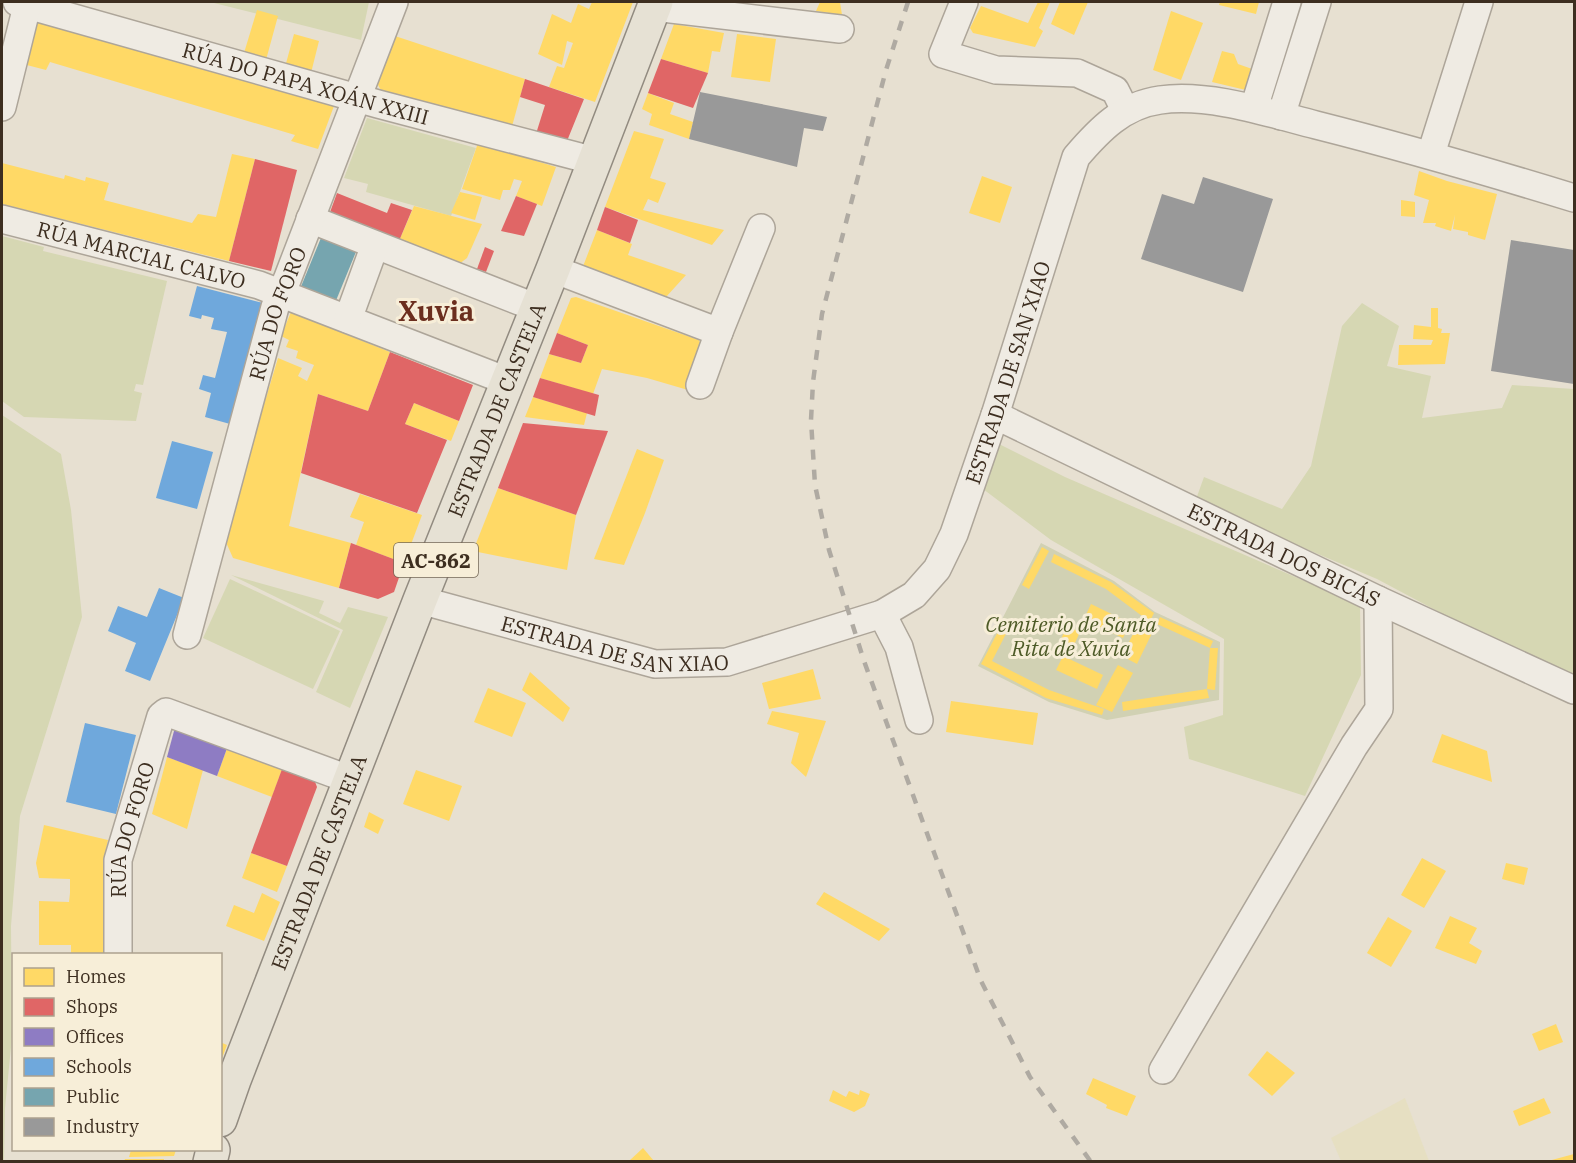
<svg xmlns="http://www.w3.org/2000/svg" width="1576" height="1163" viewBox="0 0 1576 1163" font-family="'IBM Plex Serif',serif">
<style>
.farmland{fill:#e6dfc2}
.green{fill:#d6d7b3}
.cemetery{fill:#d1d1b3}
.homes{fill:#ffd966}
.shops{fill:#e06666}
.offices{fill:#8e7cc3}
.schools{fill:#6fa8dc}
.public{fill:#76a5af}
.industry{fill:#999}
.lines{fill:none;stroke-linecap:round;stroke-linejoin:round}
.minor-casing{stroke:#ada599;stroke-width:30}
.major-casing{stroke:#928b80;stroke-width:36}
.minor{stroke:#efebe3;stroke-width:27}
.major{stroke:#e6e1d4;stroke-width:33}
.rail{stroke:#afaaa2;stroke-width:4.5;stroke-dasharray:10 10;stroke-linecap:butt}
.labels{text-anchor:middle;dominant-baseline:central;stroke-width:6;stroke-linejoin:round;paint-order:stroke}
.shield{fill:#f7eed8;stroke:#756857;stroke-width:1.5}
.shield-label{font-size:20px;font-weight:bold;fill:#3d2e20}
.street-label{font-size:21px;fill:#3d2e20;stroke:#f7eed8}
.park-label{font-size:21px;font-style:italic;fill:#4d5a26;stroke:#f7eed8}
.district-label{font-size:27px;font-weight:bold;fill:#6b2e1e;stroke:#f7eed8}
</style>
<rect width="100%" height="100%" fill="#e7e0d1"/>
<polygon class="farmland" points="1405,1098 1429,1161 1341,1161 1331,1138"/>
<g class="green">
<polygon points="210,2 369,2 361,40"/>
<polygon points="367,118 476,148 451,216 366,192 368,184 344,178"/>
<polygon points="2,236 44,247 43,251 167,281 143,385 136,384 134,391 142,393 136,421 24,417 2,401"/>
<polygon points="1362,303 1399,326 1387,366 1431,376 1422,418 1502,408 1512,385 1574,389 1574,678 1505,647 1377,579 1195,502 1204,477 1282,509 1311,466 1342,326"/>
<polygon points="2,415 61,454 71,510 82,617 20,816 11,926 12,1037 5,1108 4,1162 2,1161"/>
<polygon points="997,443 1065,477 1360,605 1361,675 1305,796 1189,759 1184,727 1223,715 1224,639 1051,540 983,489"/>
<polygon points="231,575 324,601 319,613 340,623 348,607 388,617 350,708 316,692 343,630"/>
<polygon points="230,579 340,631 313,689 203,638"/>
</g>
<polygon class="cemetery" points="1041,543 1114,581 1155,612 1220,642 1219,700 1107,720 1049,702 978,666"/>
<g class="homes">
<polygon points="592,2 633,2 595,102 549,87 557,66 564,68 573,43 567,41 562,65 538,54 552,14 571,23 578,4 589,9"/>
<polygon points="820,2 840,2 842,15 816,11"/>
<polygon points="1038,2 1050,2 1039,28 1043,31 1035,47 973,33 970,28 981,6 1028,23"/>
<polygon points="1060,2 1088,2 1074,35 1051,24"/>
<polygon points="1220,2 1259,2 1256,14 1219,5"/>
<polygon points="257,10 278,16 266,60 244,53"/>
<polygon points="1171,11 1203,23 1181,80 1153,70"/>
<polygon points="31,17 334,106 318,149 291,141 295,135 50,62 46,70 19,63"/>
<polygon points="674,24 724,33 720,52 712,51 708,73 661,59"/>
<polygon points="294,34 319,41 311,73 285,67"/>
<polygon points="737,34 776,39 770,82 731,77"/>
<polygon points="395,36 525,79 511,130 383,94 377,83"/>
<polygon points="1222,51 1234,54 1238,64 1255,70 1250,91 1212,82"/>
<polygon points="648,93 674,103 670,114 693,122 689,139 649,125 652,114 642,109"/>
<polygon points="634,131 664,139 650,178 666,183 658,203 648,199 643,210 724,230 712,245 605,207"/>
<polygon points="478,143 556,167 542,206 516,196 522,181 514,179 510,190 503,190 500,200 462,189"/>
<polygon points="232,154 255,159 229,261 2,204 2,163 64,179 65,175 85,181 86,177 109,183 104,200 192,223 198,214 216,217"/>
<polygon points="1419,171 1447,181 1497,194 1485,240 1468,235 1468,232 1453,229 1455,215 1451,231 1435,226 1436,223 1423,223 1429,200 1414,195"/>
<polygon points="982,176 1012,187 1000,223 969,213"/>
<polygon points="460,192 482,197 475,220 451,213"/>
<polygon points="1401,200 1415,202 1415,217 1401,216"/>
<polygon points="414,206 482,224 467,258 459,264 399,241"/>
<polygon points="597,230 632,244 628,255 686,275 666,297 613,277 613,279 582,269"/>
<polygon points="576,297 699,340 704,351 688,390 647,378 602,369 593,394 540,378 549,354 581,363 588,345 557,333 571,298"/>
<polygon points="1431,308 1438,308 1438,328 1442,329 1441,333 1450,333 1445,364 1398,365 1399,345 1431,345 1433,340 1413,339 1414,325 1431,327"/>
<polygon points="291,312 390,352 368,411 318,394 289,526 351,543 339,588 233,558 225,540 263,397 266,398 278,358 302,368 298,376 307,381 314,365 296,358 298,351 286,347 289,340 281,336"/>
<polygon points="533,397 587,413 584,425 525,417"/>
<polygon points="414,403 459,421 451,441 405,424"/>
<polygon points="637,449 664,460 645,513 624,565 594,559"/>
<polygon points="498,488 576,515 567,570 473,551"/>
<polygon points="360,494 422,515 404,563 356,545 364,522 350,517"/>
<polygon points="1042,547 1049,551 1029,589 1022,585"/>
<polygon points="1054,554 1111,582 1154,613 1150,621 1156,625 1137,664 1122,656 1142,616 1106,589 1051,562"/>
<polygon points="1091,604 1130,623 1123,638 1084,619"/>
<polygon points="1160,617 1213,641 1210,648 1157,624"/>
<polygon points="1001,626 1008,630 992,661 1049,690 1104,709 1102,715 1046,698 981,664"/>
<polygon points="1067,626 1080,632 1074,645 1061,639"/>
<polygon points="1210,648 1218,648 1215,690 1207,689"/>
<polygon points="1063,656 1103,675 1097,689 1056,670"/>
<polygon points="1118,665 1133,673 1112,712 1096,705"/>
<polygon points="813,669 821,699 769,709 762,683"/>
<polygon points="530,672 570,708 563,722 522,690"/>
<polygon points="488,688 526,703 512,737 474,722"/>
<polygon points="1207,689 1209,698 1123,711 1122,702"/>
<polygon points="951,701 1038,713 1033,745 946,732"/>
<polygon points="772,711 826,721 806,777 791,763 799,733 767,724"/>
<polygon points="1442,734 1487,751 1492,782 1432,762"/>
<polygon points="230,740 285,761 272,797 217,776"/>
<polygon points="167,757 203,770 187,829 152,814"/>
<polygon points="416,770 462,786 449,821 403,804"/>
<polygon points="369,812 384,820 378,834 364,827"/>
<polygon points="44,825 108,840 104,859 106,954 71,954 71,945 39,945 39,901 69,902 70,893 70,879 39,878 36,863"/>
<polygon points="251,853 287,866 277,892 242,878"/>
<polygon points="1422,858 1446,871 1424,908 1401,895"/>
<polygon points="1506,863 1528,868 1524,885 1502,879"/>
<polygon points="824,892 890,929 879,941 816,904"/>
<polygon points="262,893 280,902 264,941 226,926 234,905 254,913"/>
<polygon points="1450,916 1477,928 1469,943 1482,951 1476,964 1435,948"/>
<polygon points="1388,917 1412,931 1391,967 1367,953"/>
<polygon points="1556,1024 1563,1042 1539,1051 1532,1034"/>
<polygon points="220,1042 227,1045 221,1061 220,1061"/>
<polygon points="1267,1051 1295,1073 1272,1096 1248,1075"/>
<polygon points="1093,1078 1136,1096 1127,1116 1106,1108 1107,1105 1086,1094"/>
<polygon points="833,1090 846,1097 849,1091 859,1095 860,1090 870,1094 865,1106 854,1112 829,1101"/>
<polygon points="1544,1098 1551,1113 1519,1126 1513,1111"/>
<polygon points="643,1148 654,1161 629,1161"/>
<polygon points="131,1150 176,1150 174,1156 129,1157"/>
<polygon points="1574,1154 1574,1161 1548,1161"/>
<polygon points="125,1159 164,1159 164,1161 124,1161"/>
</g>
<g class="shops">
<polygon points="661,59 708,73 693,108 648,93"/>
<polygon points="525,79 584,99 567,141 535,137 545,105 520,97"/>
<polygon points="255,159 297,170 271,271 229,261"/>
<polygon points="337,193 387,213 391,203 412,210 399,241 329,215"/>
<polygon points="516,196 537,204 524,236 501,231"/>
<polygon points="605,207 638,220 630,243 597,230"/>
<polygon points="485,247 494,251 486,272 477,269"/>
<polygon points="557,333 588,345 581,363 549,354"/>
<polygon points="390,352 473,385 459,421 414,403 405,424 447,440 417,513 301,473 318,394 368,411"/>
<polygon points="540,378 599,395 595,416 533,397"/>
<polygon points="523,423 608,431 576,515 498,488"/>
<polygon points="351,543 404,563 394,592 378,599 339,588"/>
<polygon points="285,761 311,771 317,787 287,866 251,853"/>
</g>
<polygon class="offices" points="189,724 230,740 217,776 167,757 174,731"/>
<g class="schools">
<polygon points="197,286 263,303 230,424 205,417 211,393 199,389 203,375 215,378 227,332 211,329 214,318 202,315 201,319 189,316"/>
<polygon points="172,441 213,452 197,509 156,498"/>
<polygon points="159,588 184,598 150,681 125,671 136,643 108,631 118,606 147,617"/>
<polygon points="85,723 136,735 116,814 66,802"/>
</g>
<polygon class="public" points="323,233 358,247 335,303 300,289"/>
<g class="industry">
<polygon points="700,92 827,117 823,131 804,128 797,167 689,139"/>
<polygon points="1203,177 1273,199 1243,292 1141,259 1162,194 1194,204"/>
<polygon points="1511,240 1574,250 1574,384 1491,371"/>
</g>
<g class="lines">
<defs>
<g id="minor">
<path id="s1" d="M17,2L378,104L595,161"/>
<polyline points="964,2 943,54 996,70 1077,73 1115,90 1125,110"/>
<polyline points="654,7 840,29"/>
<polyline points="2,107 28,2"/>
<polyline points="1254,108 1287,2"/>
<polyline points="1281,116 1317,2"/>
<polyline points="1431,154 1479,2"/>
<path id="s2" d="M2,219L259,285L507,381"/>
<polyline points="310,219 537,308"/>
<polyline points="553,269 719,332 761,228"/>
<polyline points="348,319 375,245"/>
<polyline points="700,385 719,332"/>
<path id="s3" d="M995,415L1378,600L1574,690"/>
<path id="s4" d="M420,600L655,664L727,662L882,614L914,595L937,569L954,534L995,415L1076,157C1099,130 1123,105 1160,100C1209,93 1269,113 1316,125C1403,147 1489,172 1574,198"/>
<polyline points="882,614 899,647 919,720"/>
<path id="s5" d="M187,635L275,307L287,280L394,2"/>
<path id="s6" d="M118,954V860L161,716L166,712L351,780"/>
<polyline points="1163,1070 1354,746 1379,709 1378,600"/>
</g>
<g id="major">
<path id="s7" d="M220,1120L234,1080L420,600L553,269L656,2"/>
<polyline points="210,1162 213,1150"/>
</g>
</defs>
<use href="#minor" class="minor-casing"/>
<use href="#major" class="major-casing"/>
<use href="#minor" class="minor"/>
<use href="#major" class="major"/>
<polyline class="rail" points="908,2 886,70 822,314 813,382 811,420 815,485 829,550 864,661 981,981 1030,1077 1091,1162"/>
</g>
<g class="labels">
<rect class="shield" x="394" y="543" width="84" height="34" rx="4.5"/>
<g class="shield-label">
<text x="436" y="560">AC-862</text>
</g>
<g class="street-label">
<text stroke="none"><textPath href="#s1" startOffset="300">RÚA DO PAPA XOÁN XXIII</textPath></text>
<text stroke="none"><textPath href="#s2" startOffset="144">RÚA MARCIAL CALVO</textPath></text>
<text stroke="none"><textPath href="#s5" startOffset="334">RÚA DO FORO</textPath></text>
<text stroke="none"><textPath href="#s4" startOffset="759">ESTRADA DE SAN XIAO</textPath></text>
<text stroke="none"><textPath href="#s7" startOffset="762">ESTRADA DE CASTELA</textPath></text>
<text stroke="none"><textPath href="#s3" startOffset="321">ESTRADA DOS BICÁS</textPath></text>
<text stroke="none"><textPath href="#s4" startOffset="201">ESTRADA DE SAN XIAO</textPath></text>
<text stroke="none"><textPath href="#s6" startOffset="126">RÚA DO FORO</textPath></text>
<text stroke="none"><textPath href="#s7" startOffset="276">ESTRADA DE CASTELA</textPath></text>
</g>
<g class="park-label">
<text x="1071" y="624">Cemiterio de Santa<tspan x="1071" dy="24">Rita de Xuvia</tspan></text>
</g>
<g class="district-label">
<text x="436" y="310">Xuvia</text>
</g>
</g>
<rect width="1576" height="1163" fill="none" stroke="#3d2e20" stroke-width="6"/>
<rect x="12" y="953" width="210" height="198" fill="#f7eed8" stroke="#ada18e" stroke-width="1.5"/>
<rect x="24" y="968" width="30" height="18" fill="#ffd966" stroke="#ada18e" stroke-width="1.5"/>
<text x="66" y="983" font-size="18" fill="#3d2e20">Homes</text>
<rect x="24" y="998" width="30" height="18" fill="#e06666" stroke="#ada18e" stroke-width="1.5"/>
<text x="66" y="1013" font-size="18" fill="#3d2e20">Shops</text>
<rect x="24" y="1028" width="30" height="18" fill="#8e7cc3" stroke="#ada18e" stroke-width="1.5"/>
<text x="66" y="1043" font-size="18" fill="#3d2e20">Offices</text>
<rect x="24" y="1058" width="30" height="18" fill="#6fa8dc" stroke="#ada18e" stroke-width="1.5"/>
<text x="66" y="1073" font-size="18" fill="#3d2e20">Schools</text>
<rect x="24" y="1088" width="30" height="18" fill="#76a5af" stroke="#ada18e" stroke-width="1.5"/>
<text x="66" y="1103" font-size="18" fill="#3d2e20">Public</text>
<rect x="24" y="1118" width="30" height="18" fill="#999999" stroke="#ada18e" stroke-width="1.5"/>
<text x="66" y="1133" font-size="18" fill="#3d2e20">Industry</text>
</svg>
